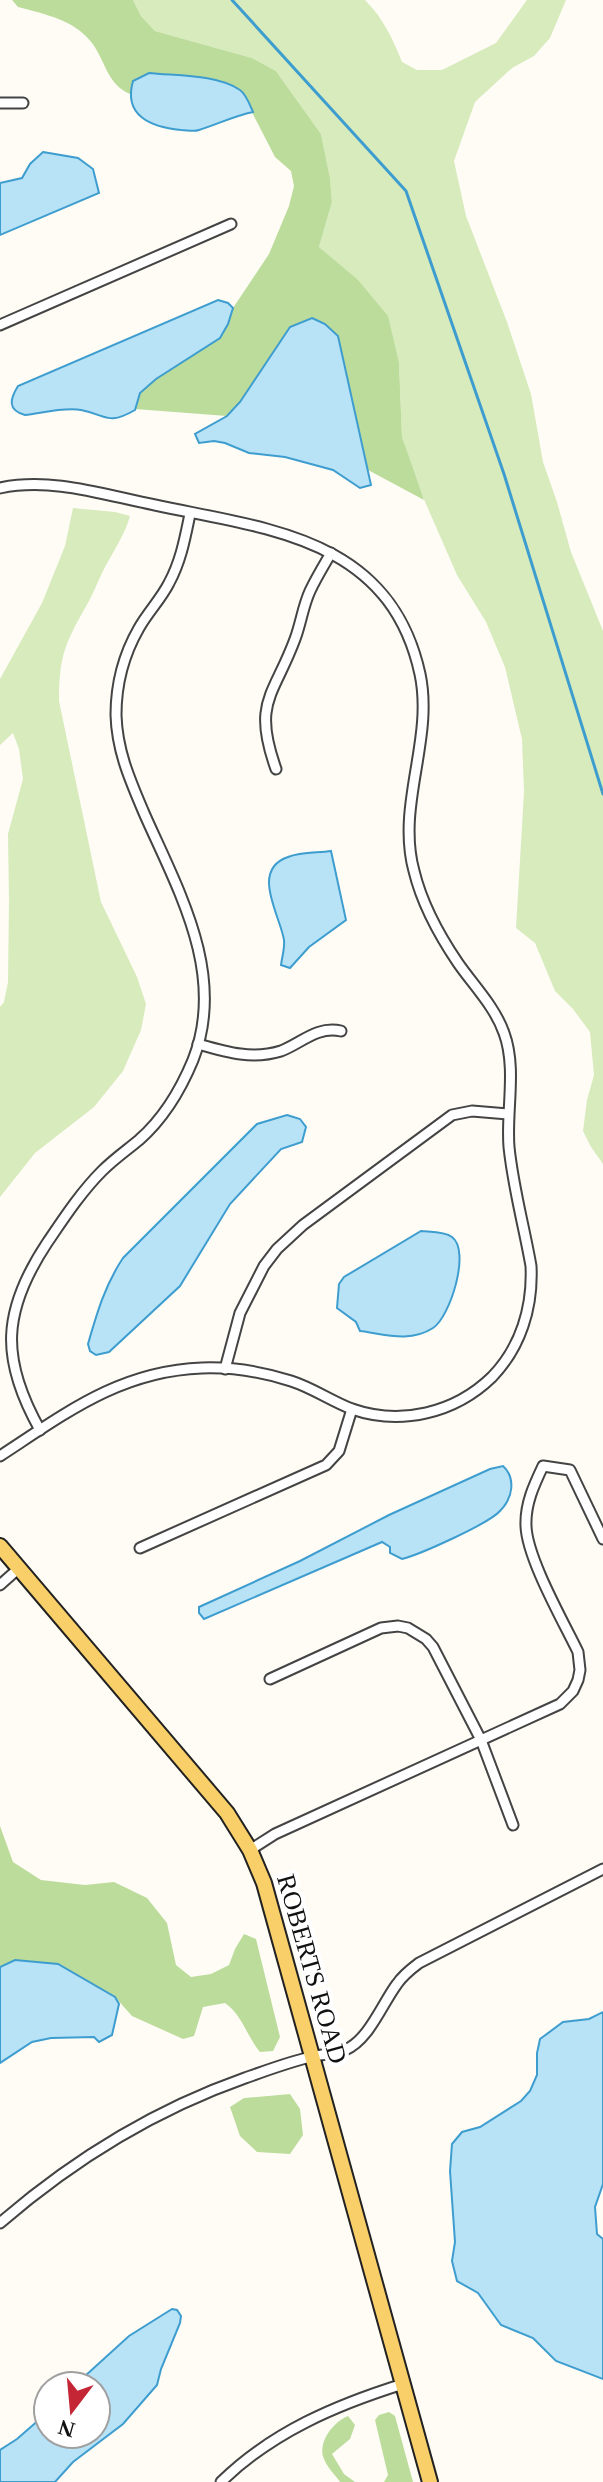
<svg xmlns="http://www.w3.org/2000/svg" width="603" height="2482" viewBox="0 0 603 2482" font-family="Georgia,serif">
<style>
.green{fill:#d7ebbd}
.forest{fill:#bcdc9c}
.water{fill:#b8e3f7;stroke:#3e9dcf;stroke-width:2}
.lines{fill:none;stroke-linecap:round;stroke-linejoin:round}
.stream{stroke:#3e9dcf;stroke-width:3}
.street-casing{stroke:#444;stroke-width:13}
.primary-casing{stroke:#222;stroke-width:18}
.street{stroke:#fff;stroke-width:9}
.primary{stroke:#f9cf6a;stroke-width:14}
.labels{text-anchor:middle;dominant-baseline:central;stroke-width:8;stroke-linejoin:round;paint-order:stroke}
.street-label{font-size:26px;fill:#111;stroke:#fff}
</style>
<rect width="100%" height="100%" fill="#fffcf5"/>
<g class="green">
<path d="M133,0H365C383,18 393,39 402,62L417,70H442L496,43L527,0H566L550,38L534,56L512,68L475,102L454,161L466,216L507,322L531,394L543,462L557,502L571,552L603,631V1164L591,1147L583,1131L587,1100L594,1075L590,1032L573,1009L555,991L535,943L516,928L524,792L522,739L505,667L486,622L457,575L416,481L402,437L399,363L334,261L319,247L332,202L330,178L321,134L276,71L252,58L155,31L141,16Z"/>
<path d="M73,508L115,512L130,516C125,534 114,550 105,567C99,578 95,590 89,601C66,642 59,653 59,701L101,902L137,977L146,1004L141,1030L123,1071L94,1107L35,1153L0,1197V1007L4,1002L8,982L9,901L8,834L23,779L19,749L13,733L0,745V679L42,603L65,546Z"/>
</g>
<g class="forest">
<path d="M12,0H133L141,16L155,31L252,58L276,71L321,134L330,178L332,202L319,247L358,280L388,316L399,363L402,437L424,500L368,470L338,336L240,402L227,416L135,409L140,393L156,379L220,338L228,324L233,308L269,254L289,206L294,186L291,171L275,157L241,91L149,73L133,81L130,94C107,84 106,62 92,43C75,20 44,14 18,7Z"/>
<path d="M0,1826L13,1862L41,1880L85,1885L114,1882L147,1898L167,1923L176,1965L191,1977L211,1974L229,1965L235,1949L244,1934L256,1939L280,2037L273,2051L260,2052C246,2035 243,2016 225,2003L203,2007L194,2036L183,2039L132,2016L115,1997L94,1986L15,1960L0,1967Z"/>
<polygon points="290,2094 300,2109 303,2135 290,2154 257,2152 240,2136 230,2107 244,2098"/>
<polygon points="389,2412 395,2416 413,2482 384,2482 388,2475 375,2420 379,2415"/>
<path d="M348,2416L355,2425L350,2439L332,2454L344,2474L355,2482H340C335,2475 327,2467 324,2459C317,2443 333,2422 348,2416Z"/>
</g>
<g class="water">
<path d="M149,73C175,76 217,74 240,90C246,94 250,105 253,112C234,116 218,124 199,130C194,132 187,130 181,130C151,127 123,116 133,81Z"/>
<polygon points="43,152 78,158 93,169 99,193 0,235 0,183 22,178 30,164"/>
<path d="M218,300L228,303L233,308L228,324L220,338L156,379L140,393L135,410C107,426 107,415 81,410C64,407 42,413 25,415C7,410 10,399 18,386Z"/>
<polygon points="312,318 325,324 338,336 371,485 360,488 333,470 285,457 249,453 225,443 214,441 199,443 195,434 227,416 240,402 290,327"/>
<path d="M331,851L346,920L309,947L290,968L281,965C282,957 285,948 284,940C280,915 250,870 288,857C301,852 318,853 331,851Z"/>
<path d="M287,1115L300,1119L306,1127L302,1142L281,1149L230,1204L180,1286L109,1352L96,1355L90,1351L88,1344C97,1313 105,1285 123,1258L257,1124Z"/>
<path d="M421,1231C430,1232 444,1231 452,1237C471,1251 450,1317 433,1328C410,1343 384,1334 360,1331L356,1322L337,1308L339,1284L344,1277Z"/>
<path d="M503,1466C516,1478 513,1498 500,1511C488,1524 421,1554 402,1559L390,1553V1547L382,1542L204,1619L199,1613V1607L300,1561L389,1515L490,1469Z"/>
<polygon points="15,1960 58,1964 115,1997 119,2004 112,2035 99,2042 94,2037 51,2038 32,2042 0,2063 0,1967"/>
<polygon points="603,2012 603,2184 595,2207 597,2234 603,2239 603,2379 556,2361 533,2338 501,2325 478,2293 457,2281 452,2261 455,2242 450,2171 452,2144 462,2132 480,2127 521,2101 530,2091 537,2075 537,2053 540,2039 563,2022 589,2019"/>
<polygon points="172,2309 177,2310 181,2316 180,2323 161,2369 157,2385 123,2424 73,2462 55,2482 0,2482 0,2450 17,2439 48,2412 48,2434 96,2434 96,2386 74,2386 129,2336"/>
</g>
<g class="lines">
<polyline class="stream" points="232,0 406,191 504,474 603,794"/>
<defs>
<g id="street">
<polyline points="0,103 23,103"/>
<polyline points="0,325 231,224"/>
<path d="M0,488C52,477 104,495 155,505C267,529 390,537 420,674C434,740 396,805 414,871C422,904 439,935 458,963C474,986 495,1007 504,1033C517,1068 506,1111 509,1147C513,1187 524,1226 531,1266C533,1307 521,1347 492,1377C455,1413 401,1426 352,1409C331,1401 313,1388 291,1381C263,1372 232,1367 202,1368C120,1371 66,1413 0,1456"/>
<path d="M276,769C252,702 274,696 295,639C301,623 303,606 310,591C316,578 324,565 331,553"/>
<path d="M198,1044C226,1052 252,1060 281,1051C302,1043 316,1026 341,1031"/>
<polyline points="225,1369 240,1313 264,1266 277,1249 303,1225 452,1115 472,1111 508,1114"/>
<path d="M40,1430C0,1359 2,1311 47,1243C64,1218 81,1192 102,1171C114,1159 127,1150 139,1140C163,1119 181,1089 193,1060C227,974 178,890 144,813C130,780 117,751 116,715C116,685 124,654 139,628C148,612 161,599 169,583C181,561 185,538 190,514"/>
<polyline points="140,1548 326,1465 339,1451 352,1409"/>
<polyline points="0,1585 18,1569"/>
<polyline points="270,1679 381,1628 398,1626 408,1628 426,1639 433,1647 481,1740 513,1825"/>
<path d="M250,1850L275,1834L560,1704L573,1691L578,1680L580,1670L578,1652C563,1621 527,1558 526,1526C525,1504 534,1485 543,1466L570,1470L603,1539"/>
<path d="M0,2223C73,2160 154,2110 245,2078C268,2070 291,2061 315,2056C324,2054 336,2054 345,2050C369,2040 382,2004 397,1984C403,1975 411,1969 419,1963L603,1869"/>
<path d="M221,2482C272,2432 336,2405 403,2384"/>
</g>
<polyline id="primary" points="0,1546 227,1813 250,1850 264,1883 430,2482"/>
</defs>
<use href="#street" class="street-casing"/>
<use href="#primary" class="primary-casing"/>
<use href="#street" class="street"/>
<use href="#primary" class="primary"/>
</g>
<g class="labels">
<g class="street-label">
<text transform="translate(312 1969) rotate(74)">ROBERTS ROAD</text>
</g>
</g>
<g transform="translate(72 2410) rotate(196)"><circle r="38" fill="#ffffff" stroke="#a0a0a0" stroke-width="2"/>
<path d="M0-6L14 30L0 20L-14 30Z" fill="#c42635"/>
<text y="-12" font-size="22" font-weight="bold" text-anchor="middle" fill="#111111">N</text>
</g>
</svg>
